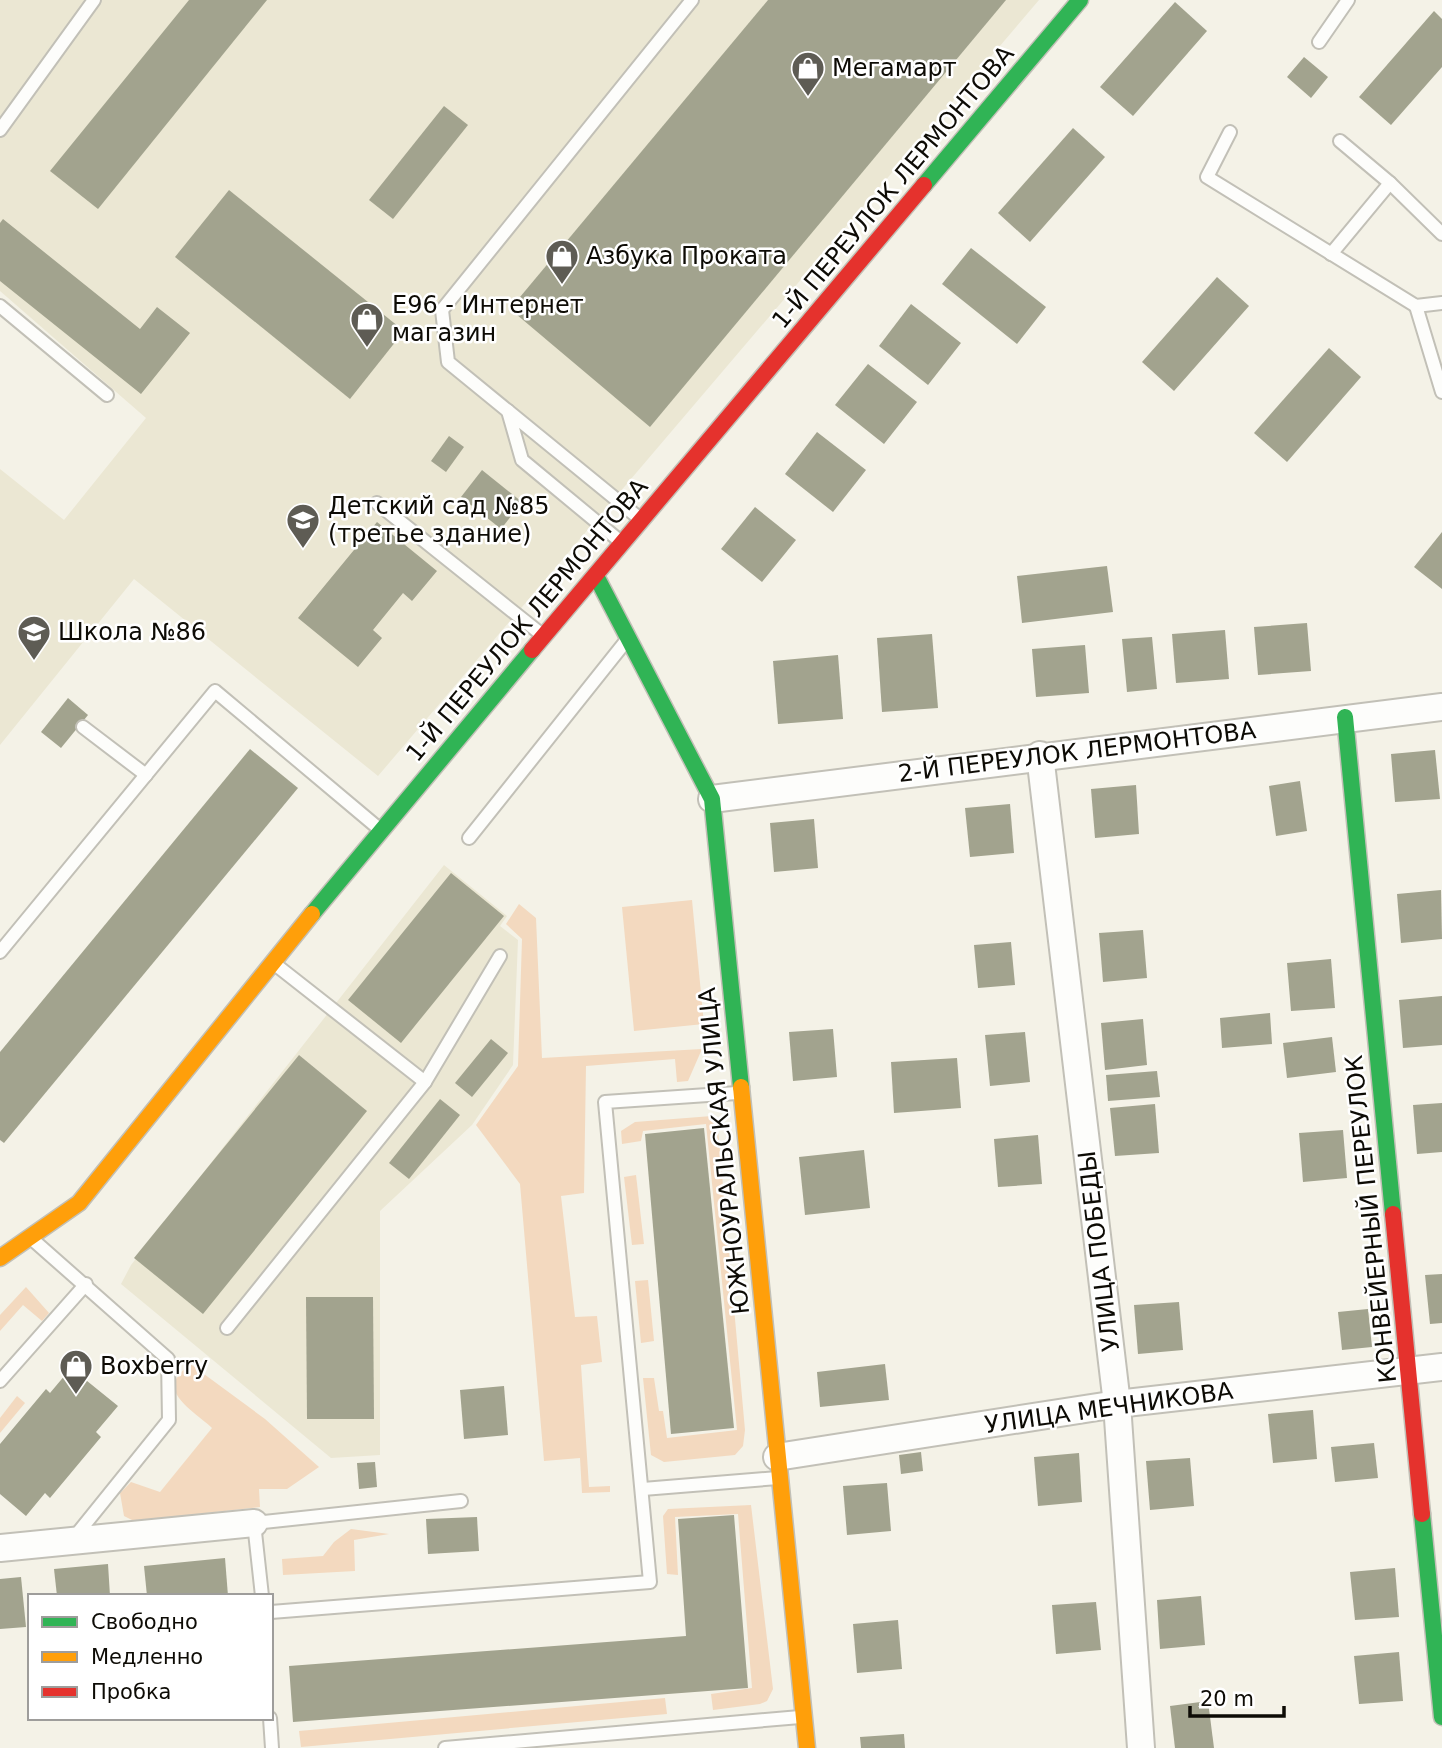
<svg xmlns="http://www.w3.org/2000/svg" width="1442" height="1748" viewBox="0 0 1442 1748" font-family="'DejaVu Sans',sans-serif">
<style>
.built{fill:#ebe7d3}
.green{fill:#f3d9bf}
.building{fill:#a2a38e}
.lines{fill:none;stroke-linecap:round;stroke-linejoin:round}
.lane-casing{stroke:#c2c0b7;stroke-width:16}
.street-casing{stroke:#c2c0b7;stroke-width:30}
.fast-casing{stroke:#c2c0b7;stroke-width:19}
.slow-casing{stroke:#c2c0b7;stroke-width:19}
.jam-casing{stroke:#c2c0b7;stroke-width:19}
.lane{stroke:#fdfdfb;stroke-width:12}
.street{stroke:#fdfdfb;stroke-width:26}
.fast{stroke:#30b455;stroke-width:16}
.slow{stroke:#ff9f0a;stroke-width:16}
.jam{stroke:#e5322d;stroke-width:16}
.labels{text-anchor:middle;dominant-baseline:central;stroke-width:5;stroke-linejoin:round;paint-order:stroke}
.poi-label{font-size:24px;fill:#0d0b05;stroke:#fff;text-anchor:start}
.street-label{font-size:24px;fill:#0d0b05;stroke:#fff}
</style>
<rect width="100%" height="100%" fill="#f4f2e7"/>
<g class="built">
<polygon points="0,0 1039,0 378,776 134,579 0,745 0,469 64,520 146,418 0,291"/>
<polygon points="444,865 507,916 500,926 518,940 513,1065 472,1125 380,1211 380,1455 331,1458 121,1284 131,1265"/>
</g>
<g class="green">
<polygon points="692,900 704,1024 634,1031 622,907"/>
<polygon points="519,904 536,918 542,1058 702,1049 688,1081 677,1082 675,1059 586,1066 584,1193 561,1196 575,1317 597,1316 602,1362 581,1365 589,1487 610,1486 610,1492 582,1493 580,1458 544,1461 520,1184 476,1125 518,1066 522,939 506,924"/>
<polygon points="712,1116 718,1130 745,1430 743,1446 735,1455 664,1462 651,1455 643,1378 654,1378 659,1411 663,1411 667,1438 737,1430 706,1124 643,1131 641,1141 622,1144 621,1131 635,1122"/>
<polygon points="636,1175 644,1244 632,1245 624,1177"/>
<polygon points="648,1280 654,1341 641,1343 635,1281"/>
<polygon points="26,1287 49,1313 42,1321 23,1305 0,1331 0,1315"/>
<path d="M189,1363L265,1419L319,1467L287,1489H259L260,1507L134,1521L124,1516L120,1493L131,1482L160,1492L212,1428C203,1418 168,1398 175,1381C178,1375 185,1369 189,1363Z"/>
<polygon points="17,1396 25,1403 0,1433 0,1418"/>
<polygon points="751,1505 773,1689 767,1701 760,1704 713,1710 711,1694 752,1688 738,1514 675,1517 678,1575 667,1574 663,1516 668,1509"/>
<polygon points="351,1529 389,1534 354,1540 355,1571 283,1575 282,1559 323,1556 334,1542"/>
<polygon points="665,1698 667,1714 301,1747 299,1731"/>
</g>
<g class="building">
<polygon points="189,0 267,0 98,209 50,171"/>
<polygon points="768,0 1006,0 650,427 510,309"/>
<polygon points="1175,2 1207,31 1133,116 1100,87"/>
<polygon points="1434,11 1442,19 1442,67 1391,125 1359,97"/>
<polygon points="1304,57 1328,77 1311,98 1287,77"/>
<polygon points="444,106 468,125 393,219 369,200"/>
<polygon points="1073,128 1105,157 1030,242 998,213"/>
<polygon points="229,190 404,331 350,399 175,257"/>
<polygon points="3,219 140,329 157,307 190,333 141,394 0,281 0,223"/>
<polygon points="971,248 1046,307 1017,344 942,284"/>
<polygon points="1217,277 1249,306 1174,391 1142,362"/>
<polygon points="911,304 961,343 928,385 879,346"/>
<polygon points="1329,348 1361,377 1287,462 1254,433"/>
<polygon points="868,364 917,402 884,444 835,405"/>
<polygon points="817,432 866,470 833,512 785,474"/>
<polygon points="449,436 464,447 446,472 431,461"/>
<polygon points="482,470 522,502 501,529 461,497"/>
<polygon points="755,507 796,540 762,582 721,549"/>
<polygon points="377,522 437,571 412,601 403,593 373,630 382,638 358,667 298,618"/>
<polygon points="1442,532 1442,589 1414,567"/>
<polygon points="1107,566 1113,612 1022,623 1017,576"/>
<polygon points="1307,623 1311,671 1258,675 1254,627"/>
<polygon points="1225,630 1229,679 1176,683 1172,634"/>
<polygon points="932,634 938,708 882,712 877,638"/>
<polygon points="1152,637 1157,689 1127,692 1122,639"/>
<polygon points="1085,645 1089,693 1036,697 1032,649"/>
<polygon points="838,655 843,719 778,724 773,661"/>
<polygon points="68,698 88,715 61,748 41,732"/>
<polygon points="250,749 298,788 4,1143 0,1140 0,1052"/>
<polygon points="1435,750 1440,799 1395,802 1391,754"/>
<polygon points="1300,781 1307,831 1276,836 1269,786"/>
<polygon points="1136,785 1139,834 1095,838 1091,789"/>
<polygon points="1010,804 1014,853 970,857 965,808"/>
<polygon points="814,819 818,868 774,872 770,823"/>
<polygon points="451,873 504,916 401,1043 348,1000"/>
<polygon points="1441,890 1442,939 1401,943 1397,894"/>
<polygon points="1143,930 1147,978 1103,982 1099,933"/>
<polygon points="1011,942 1015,985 978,988 974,945"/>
<polygon points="1331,959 1335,1008 1291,1011 1287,963"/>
<polygon points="1442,996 1442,1045 1403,1048 1399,1000"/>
<polygon points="1270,1013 1272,1044 1222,1048 1220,1018"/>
<polygon points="1143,1019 1147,1065 1105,1070 1101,1023"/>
<polygon points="833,1029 837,1077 793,1081 789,1032"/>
<polygon points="1025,1032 1030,1082 990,1086 985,1035"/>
<polygon points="1332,1037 1336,1072 1287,1078 1283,1043"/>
<polygon points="491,1039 508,1053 472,1097 455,1083"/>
<polygon points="299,1055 367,1111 203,1314 134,1258"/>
<polygon points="957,1058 961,1108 894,1113 891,1062"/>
<polygon points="1157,1071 1160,1097 1108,1101 1106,1075"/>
<polygon points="440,1099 460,1115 409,1179 389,1163"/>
<polygon points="1442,1103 1442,1152 1417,1154 1413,1105"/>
<polygon points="1155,1104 1159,1153 1115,1156 1110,1108"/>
<polygon points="704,1128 734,1428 671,1434 645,1134"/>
<polygon points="1343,1130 1347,1178 1303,1182 1299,1133"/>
<polygon points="1038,1135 1042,1184 998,1187 994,1139"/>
<polygon points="864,1150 870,1208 805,1215 799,1157"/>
<polygon points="1442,1274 1442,1323 1430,1324 1425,1275"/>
<polygon points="306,1297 373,1297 374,1419 307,1419"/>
<polygon points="1179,1302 1183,1350 1138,1354 1134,1305"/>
<polygon points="1368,1309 1372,1347 1342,1350 1338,1312"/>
<polygon points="885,1364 889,1400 820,1407 817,1372"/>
<polygon points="71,1368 118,1406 96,1432 101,1437 50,1498 45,1493 26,1516 0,1494 0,1444 46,1389 50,1393"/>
<polygon points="504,1386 508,1435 464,1439 460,1390"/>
<polygon points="1313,1410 1317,1459 1273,1463 1268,1414"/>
<polygon points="1374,1443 1378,1478 1335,1482 1331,1447"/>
<polygon points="921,1452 923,1471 901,1474 899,1455"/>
<polygon points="1079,1453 1082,1502 1038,1506 1034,1457"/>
<polygon points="1190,1458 1194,1506 1150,1510 1146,1461"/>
<polygon points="375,1462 377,1487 359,1489 357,1463"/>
<polygon points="887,1483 891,1531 847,1535 843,1486"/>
<polygon points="734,1515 748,1688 293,1722 289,1666 686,1636 678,1519"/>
<polygon points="477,1517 479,1551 428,1554 426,1519"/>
<polygon points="225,1558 228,1596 147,1596 144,1566"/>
<polygon points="108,1564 110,1596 57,1596 54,1569"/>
<polygon points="1395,1568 1399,1617 1355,1620 1350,1572"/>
<polygon points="21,1577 26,1627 0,1629 0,1579"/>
<polygon points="1201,1596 1205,1645 1160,1649 1157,1600"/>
<polygon points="1096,1602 1101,1650 1056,1654 1052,1605"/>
<polygon points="898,1620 902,1669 857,1673 853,1624"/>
<polygon points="1399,1652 1403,1701 1359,1704 1354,1656"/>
<polygon points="1208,1701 1214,1748 1175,1748 1170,1706"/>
<polygon points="904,1734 905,1748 861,1748 860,1737"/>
</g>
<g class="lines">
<defs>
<g id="lane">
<polyline points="1319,42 1348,0"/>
<polyline points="0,130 94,0"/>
<polyline points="1230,132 1207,177 1416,306 1442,303"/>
<polyline points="1340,141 1390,183 1442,234"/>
<polyline points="1331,254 1390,183"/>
<polyline points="0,306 107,395"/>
<polyline points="1416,306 1442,392"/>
<polyline points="508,411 448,362 442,310 692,0"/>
<polyline points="377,503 541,634"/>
<polyline points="621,542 522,460 508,411 639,518"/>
<polyline points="83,727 146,775"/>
<polyline points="469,838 626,641"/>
<polyline points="0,952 215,691 377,827"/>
<polyline points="276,965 425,1082"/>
<polyline points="32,1239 168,1359 169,1420 73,1539"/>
<polyline points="227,1328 425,1082 500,956"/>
<polyline points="0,1381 86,1284"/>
<polyline points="643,1489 778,1478"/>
<polyline points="262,1596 254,1523 461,1501"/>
<polyline points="271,1612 650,1582 605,1102 737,1093"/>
<polyline points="270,1718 272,1748"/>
<polyline points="445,1748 800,1717"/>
</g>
<g id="street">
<polyline points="1040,755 1117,1404 1141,1748"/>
<polyline points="712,799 1442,707"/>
<polyline points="777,1457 1117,1404 1442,1367"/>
<polyline points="0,1548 254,1523"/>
</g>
<g id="fast">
<polyline points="924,185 1080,0"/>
<polyline points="596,576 712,799 741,1087"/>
<polyline points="1345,717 1393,1214"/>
<polyline points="312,914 532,650"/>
<polyline points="1422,1514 1442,1717"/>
</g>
<g id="slow">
<polyline points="741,1087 807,1748"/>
<polyline points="0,1258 79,1203 312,914"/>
</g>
<g id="jam">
<polyline points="532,650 924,185"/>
<polyline points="1393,1214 1422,1514"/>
</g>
</defs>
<use href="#lane" class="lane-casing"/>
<use href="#street" class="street-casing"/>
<use href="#fast" class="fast-casing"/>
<use href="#slow" class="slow-casing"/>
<use href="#jam" class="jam-casing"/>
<use href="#lane" class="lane"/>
<use href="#street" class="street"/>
<use href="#fast" class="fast"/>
<use href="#slow" class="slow"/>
<use href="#jam" class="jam"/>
</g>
<defs>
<symbol id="shop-pin" viewBox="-11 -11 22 30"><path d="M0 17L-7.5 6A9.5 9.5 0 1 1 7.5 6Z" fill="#5e5c54" stroke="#fff"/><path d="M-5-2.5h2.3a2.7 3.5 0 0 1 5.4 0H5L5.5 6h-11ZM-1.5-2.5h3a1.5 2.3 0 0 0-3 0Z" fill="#fff"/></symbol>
<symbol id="school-pin" viewBox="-11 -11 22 30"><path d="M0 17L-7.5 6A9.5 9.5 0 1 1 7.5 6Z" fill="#5e5c54" stroke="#fff"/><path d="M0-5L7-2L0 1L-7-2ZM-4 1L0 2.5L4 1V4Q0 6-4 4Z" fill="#fff"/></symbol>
</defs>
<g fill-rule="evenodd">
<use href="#shop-pin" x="789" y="49" width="38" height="52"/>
<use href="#shop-pin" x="543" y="237" width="38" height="52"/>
<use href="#shop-pin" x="348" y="300" width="38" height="52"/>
<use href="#school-pin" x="284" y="501" width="38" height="52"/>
<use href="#school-pin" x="15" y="613" width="38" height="52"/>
<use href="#shop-pin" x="57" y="1347" width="38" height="52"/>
</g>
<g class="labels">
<g class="poi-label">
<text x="832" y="68">Мегамарт</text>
<text x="586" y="256">Азбука Проката</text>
<text x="392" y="305">Е96 - Интернет<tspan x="392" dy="28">магазин</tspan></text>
<text x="328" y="506">Детский сад №85<tspan x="328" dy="28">(третье здание)</tspan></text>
<text x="58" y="632">Школа №86</text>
<text x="100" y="1366">Boxberry</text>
</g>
<g class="street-label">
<text transform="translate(893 187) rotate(-50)">1-Й ПЕРЕУЛОК ЛЕРМОНТОВА</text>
<text transform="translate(527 620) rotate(-50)">1-Й ПЕРЕУЛОК ЛЕРМОНТОВА</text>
<text transform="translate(1077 752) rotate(-7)">2-Й ПЕРЕУЛОК ЛЕРМОНТОВА</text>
<text transform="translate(724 1151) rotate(-96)">ЮЖНОУРАЛЬСКАЯ УЛИЦА</text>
<text transform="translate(1371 1219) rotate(-96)">КОНВЕЙЕРНЫЙ ПЕРЕУЛОК</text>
<text transform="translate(1099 1251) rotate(-97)">УЛИЦА ПОБЕДЫ</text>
<text transform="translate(1109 1408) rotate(-8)">УЛИЦА МЕЧНИКОВА</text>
</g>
</g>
<rect x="28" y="1594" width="245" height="126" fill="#ffffff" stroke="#9e9d9b" stroke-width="2"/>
<rect x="42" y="1617" width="35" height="10" fill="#30b455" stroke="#9e9d9b" stroke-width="2"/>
<text x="91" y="1629" font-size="21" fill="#0d0b05">Свободно</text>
<rect x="42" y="1652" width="35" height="10" fill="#ff9f0a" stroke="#9e9d9b" stroke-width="2"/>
<text x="91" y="1664" font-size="21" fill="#0d0b05">Медленно</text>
<rect x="42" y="1687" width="35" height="10" fill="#e5322d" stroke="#9e9d9b" stroke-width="2"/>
<text x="91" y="1699" font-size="21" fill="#0d0b05">Пробка</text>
<path d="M1190 1706v10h94v-10" fill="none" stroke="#0d0b05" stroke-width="3.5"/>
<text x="1200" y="1706" font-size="21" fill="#0d0b05" stroke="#ffffff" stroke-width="5" paint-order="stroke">20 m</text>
</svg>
